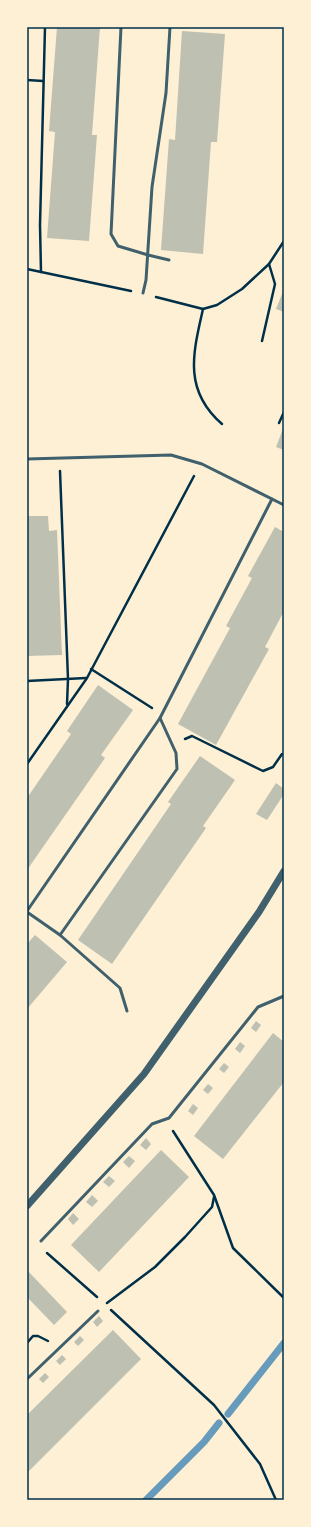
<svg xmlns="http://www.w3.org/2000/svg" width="311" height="1527" viewBox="0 0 311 1527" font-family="Commissioner,sans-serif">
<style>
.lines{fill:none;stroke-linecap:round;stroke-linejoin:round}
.stream{stroke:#669bbc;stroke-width:7}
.building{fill:#bec0b2}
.path{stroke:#003049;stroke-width:2.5}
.service{stroke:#3f606c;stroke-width:3}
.tertiary{stroke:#3f606c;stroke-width:7}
.neatline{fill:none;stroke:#003049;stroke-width:1.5}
</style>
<rect width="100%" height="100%" fill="#fdf0d5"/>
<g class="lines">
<g class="stream">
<polyline points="228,1414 284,1343"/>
<polyline points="146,1500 204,1442 219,1423"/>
</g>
</g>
<g class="building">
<polygon points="57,27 100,27 92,135 97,135 89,241 47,238 55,132 49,131"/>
<polygon points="182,31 225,34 217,142 211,142 203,254 161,250 169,139 175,140"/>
<polygon points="284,289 284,318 282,317 284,312 276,309"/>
<polygon points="284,426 284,450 276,447"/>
<polygon points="27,516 48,516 49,531 57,530 62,655 27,656"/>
<polygon points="275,527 284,532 284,611 265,647 269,649 216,745 178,724 230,628 226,626 252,578 248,576"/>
<polygon points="98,685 133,710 101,755 105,758 27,870 27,798 71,734 67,731"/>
<polygon points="200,756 235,780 203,826 206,828 112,964 78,940 171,804 168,802"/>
<polygon points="276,783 284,789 284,794 267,820 256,814"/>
<polygon points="35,935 67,962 27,1009 27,944"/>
<polygon points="256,1021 261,1025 256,1032 251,1028"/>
<polygon points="273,1033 284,1042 284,1082 223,1159 194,1136"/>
<polygon points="240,1042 245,1046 240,1053 235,1049"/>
<polygon points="224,1063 229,1067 224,1073 219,1069"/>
<polygon points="208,1084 213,1088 208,1094 203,1090"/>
<polygon points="193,1104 198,1108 193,1115 188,1111"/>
<polygon points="146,1138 151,1144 146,1150 140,1145"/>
<polygon points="161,1150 189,1177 99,1272 71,1245"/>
<polygon points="129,1156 135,1161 129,1168 123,1162"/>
<polygon points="109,1176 115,1181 109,1187 103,1182"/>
<polygon points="92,1195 98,1201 92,1207 86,1202"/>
<polygon points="73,1213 79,1219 73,1225 68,1219"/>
<polygon points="27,1270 67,1312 54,1325 27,1297"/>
<polygon points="99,1316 103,1321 97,1327 93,1322"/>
<polygon points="113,1330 141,1359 27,1473 27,1415"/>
<polygon points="80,1336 84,1340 78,1346 74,1342"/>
<polygon points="62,1355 66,1359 60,1365 56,1361"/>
<polygon points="45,1373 49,1377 43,1383 39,1379"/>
</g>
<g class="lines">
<g class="path">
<polyline points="27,80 43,81"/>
<polyline points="27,269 131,291"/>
<polyline points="41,272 40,225 45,27"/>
<polyline points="156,297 203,309 217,305 242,289 269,264 284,241"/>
<path d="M203,309C193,353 183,390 222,424"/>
<polyline points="262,341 275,284 269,264"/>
<polyline points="279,423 284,412"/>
<polyline points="60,471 68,679 67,704"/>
<polyline points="91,669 152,708"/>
<polyline points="27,681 86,678"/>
<polyline points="185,739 192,736 263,771 273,767 282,754"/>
<polyline points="27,764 87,678 194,476"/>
<polyline points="173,1131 214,1195 233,1248 284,1298"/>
<polyline points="47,1253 97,1297"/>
<polyline points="107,1303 155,1267 185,1237 212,1207 214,1197"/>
<polyline points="111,1310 214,1405 260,1464 276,1500"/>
<polyline points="27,1343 33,1336 38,1336 48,1341"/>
</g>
<g class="service">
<polyline points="121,27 111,234 118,246 148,255 169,260"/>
<polyline points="143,293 146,280 152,187 166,93 170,27"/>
<polyline points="27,459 171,455 202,464 284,505"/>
<polyline points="27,911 160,718 272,499"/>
<polyline points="27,912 60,935 120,988 127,1011"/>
<polyline points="60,935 177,769 176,753 160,718"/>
<polyline points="41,1241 152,1124 169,1118 258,1007 284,996"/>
<polyline points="27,1379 98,1311"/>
</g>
<polyline class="tertiary" points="27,1206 144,1074 259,912 284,871"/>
</g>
<rect width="311" height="1527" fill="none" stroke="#fdf0d5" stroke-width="56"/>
<rect x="28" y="28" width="255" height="1471" class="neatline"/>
</svg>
